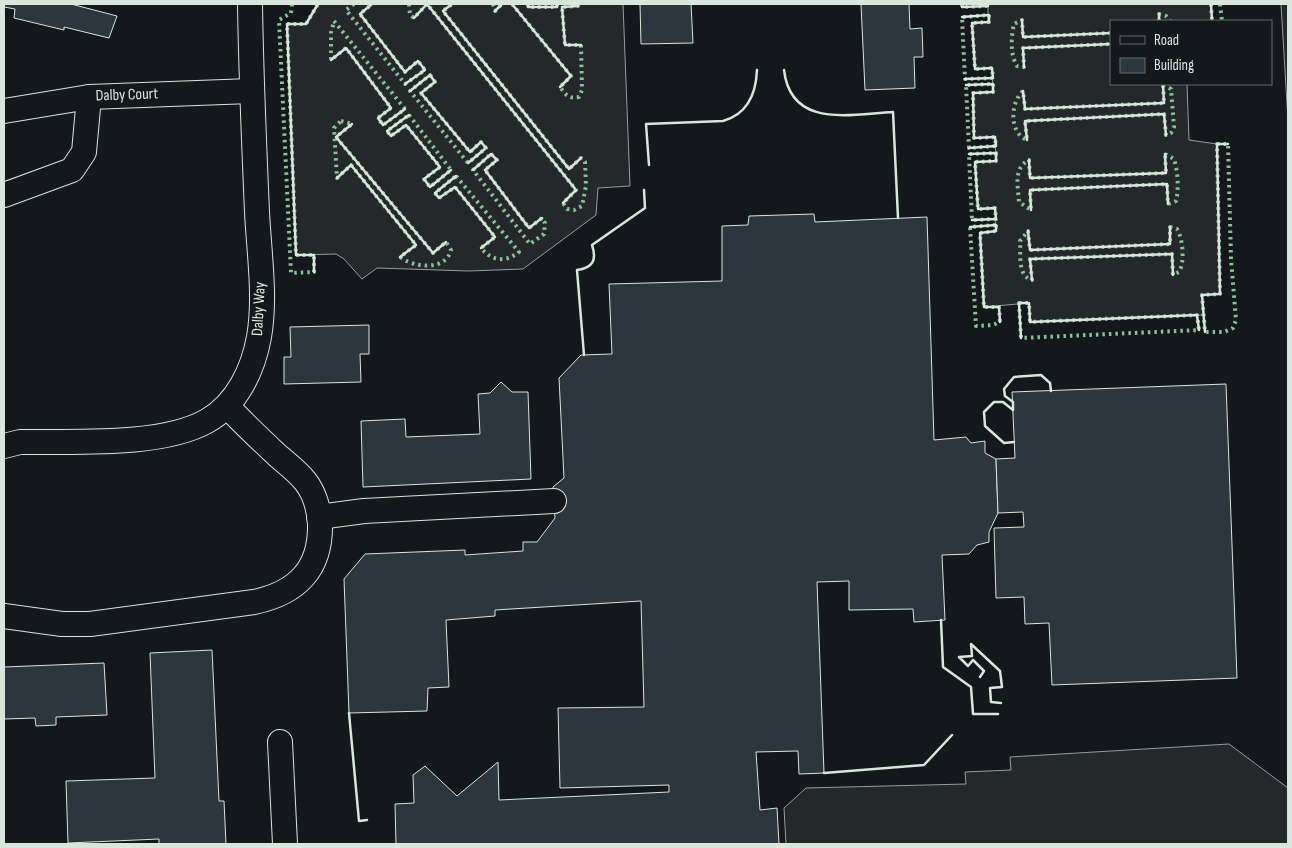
<svg xmlns="http://www.w3.org/2000/svg" width="1292" height="848" viewBox="0 0 1292 848" font-family="'Sofia Sans Condensed',sans-serif">
<style>
.parking{fill:#24282b;stroke:#939e99}
.building{fill:#2c363c;stroke:#d8e6dc}
.lines{fill:none;stroke-linecap:round;stroke-linejoin:round}
.street-casing{stroke:#d8e6dc;stroke-width:26}
.street{stroke:#14181c;stroke-width:24}
.hedge{stroke:#8ac095;stroke-width:4;stroke-dasharray:2.5 4;stroke-linecap:butt}
.wall{stroke:#d8e6dc;stroke-width:2.5}
.labels{text-anchor:middle;dominant-baseline:central;stroke-width:4;stroke-linejoin:round;paint-order:stroke}
.street-label{font-size:16px;fill:#d8e6dc;stroke:#14181c}
</style>
<rect width="100%" height="100%" fill="#14181c"/>
<g class="parking">
<polygon points="318,4 623,4 630,186 598,188 596,215 523,269 469,271 377,268 362,279 344,259 336,254 296,255 287,24 306,24"/>
<polygon points="988,4 1211,4 1212,21 1111,21 1111,84 1187,84 1189,140 1217,144 1220,294 1202,295 1203,315 1030,322 1029,303 984,307 980,233 996,231 995,209 978,209 975,162 996,161 995,137 974,138 973,93 993,91 992,68 975,69 972,23 988,22"/>
<polygon points="1281,4 1288,4 1288,121"/>
<polygon points="1229,744 1288,788 1288,844 786,844 784,808 806,788 966,784 965,772 1011,770 1010,757"/>
</g>
<g class="building">
<polygon points="4,4 71,4 117,16 109,38 64,27 64,30 14,18 15,9 4,7"/>
<polygon points="640,4 691,4 693,43 641,44"/>
<polygon points="861,4 909,4 910,29 922,28 923,57 914,57 915,88 865,90"/>
<polygon points="814,214 815,222 927,217 934,440 966,437 971,443 985,441 985,453 996,459 998,513 989,532 989,542 977,545 969,554 942,555 945,620 914,622 913,609 849,610 849,581 817,582 824,773 799,774 798,751 756,752 760,810 777,808 779,844 396,844 395,804 414,803 413,775 425,766 457,796 498,762 499,800 669,792 669,785 560,788 558,708 644,707 641,601 495,610 495,616 446,620 449,687 428,688 427,711 349,713 344,579 365,554 465,550 465,555 523,551 523,542 537,542 555,518 553,487 564,478 559,378 581,355 612,354 609,284 722,281 722,226 748,225 749,216"/>
<polygon points="369,325 369,354 360,354 361,382 284,384 284,357 291,357 290,327"/>
<polygon points="501,382 512,392 528,392 531,479 363,487 361,421 405,419 406,437 480,434 478,394 490,393"/>
<polygon points="1226,384 1237,678 1052,685 1049,623 1025,624 1024,597 996,598 994,528 1024,527 1023,512 998,513 996,459 1015,458 1012,392"/>
<polygon points="212,650 219,801 224,801 226,844 159,844 159,839 68,843 66,781 155,778 150,653"/>
<polygon points="104,663 107,715 56,717 56,725 36,726 35,718 4,719 4,667"/>
</g>
<g class="lines">
<defs>
<g id="street">
<polyline points="4,111 89,97 251,91"/>
<polyline points="4,195 72,170 84,152 89,97"/>
<path d="M4,446L20,442C73,441 161,447 207,421C237,404 253,370 259,337C266,297 259,253 257,212C254,143 251,73 250,4"/>
<polyline points="319,517 364,511 554,501"/>
<path d="M4,616L62,624H90L254,602C297,593 321,569 320,524C319,509 314,492 305,481C297,471 286,463 277,455C260,439 244,424 228,407"/>
<polyline points="280,742 285,844"/>
</g>
</defs>
<use href="#street" class="street-casing"/>
<use href="#street" class="street"/>
<g class="hedge">
<polyline points="292,4 291,13 279,20 291,273 314,272 314,255 296,255 287,24 306,24 318,4"/>
<polyline points="354,4 346,10 405,84 425,70 418,61 405,72 360,14 372,4"/>
<polyline points="409,4 410,15 414,18 427,4 576,190 563,203 567,209 574,210 582,206 586,186 585,162 581,158 569,169 443,11 452,4"/>
<polyline points="493,4 495,11 502,4"/>
<path d="M512,4L571,76L560,87C566,95 568,99 579,97L582,90L581,45H565L562,7L578,6V4"/>
<polyline points="528,4 528,7 557,7 557,4"/>
<polyline points="962,4 962,7 988,6 988,4"/>
<polyline points="1211,4 1212,21"/>
<polyline points="1220,4 1222,21"/>
<polygon points="989,15 989,22 972,23 975,69 992,68 993,78 965,79 962,17"/>
<polygon points="334,21 405,109 383,125 378,118 391,108 346,48 331,60 331,33"/>
<polyline points="1159,21 1159,14 1166,16 1170,21"/>
<path d="M1111,33L1023,37L1022,20L1014,24C1011,36 1010,55 1017,66L1024,67L1023,48L1111,44"/>
<polygon points="430,75 435,82 421,93 470,152 481,142 486,148 468,163 410,91"/>
<polygon points="993,84 993,92 973,93 974,138 995,137 996,146 969,148 966,85"/>
<path d="M1163,85L1171,89L1174,127L1171,133L1166,135L1164,114L1025,121L1027,140C1009,133 1010,103 1023,91L1025,109L1164,103Z"/>
<polygon points="409,115 451,170 430,187 424,179 440,167 406,125 391,136 387,131"/>
<path d="M341,121L352,124L336,137L433,253L446,242L451,250C446,271 414,268 400,257L416,245L351,165L337,178L334,128Z"/>
<polygon points="1217,144 1228,144 1231,259 1236,320 1233,328 1224,332 1205,332 1202,295 1220,294"/>
<polygon points="996,153 996,161 975,162 978,209 995,208 996,219 972,220 969,154"/>
<polygon points="491,154 497,160 485,170 529,228 542,218 545,223 544,234 530,244 473,170"/>
<path d="M1165,154L1174,159C1178,172 1179,188 1176,201L1168,204L1167,184L1030,190L1031,210L1019,202C1018,186 1013,168 1029,160L1030,178L1166,173Z"/>
<path d="M456,176L519,252C505,263 492,261 481,248L495,237L455,187L439,198L435,193Z"/>
<polygon points="996,225 996,231 980,233 984,307 999,307 1000,322 993,325 976,326 970,227"/>
<path d="M1170,227L1177,229C1183,239 1185,262 1179,272L1173,275L1172,254L1030,259L1032,280C1017,276 1021,254 1020,241L1028,231L1030,250L1170,244Z"/>
<polygon points="1019,303 1029,303 1030,322 1197,315 1199,330 1021,338"/>
</g>
<g class="wall">
<polyline points="372,4 360,14 405,72 418,61 425,70 405,84"/>
<polyline points="452,4 443,11 569,169 581,158"/>
<polyline points="512,4 571,76 560,87"/>
<polyline points="528,4 528,7 557,7 557,4"/>
<polyline points="1211,4 1212,21"/>
<polyline points="578,6 562,7 565,45 581,45"/>
<polyline points="962,7 988,6 988,4"/>
<polyline points="495,11 502,4"/>
<polyline points="1159,14 1159,21"/>
<polyline points="962,17 989,15 989,22 972,23 975,69 992,68 993,78 965,79"/>
<polyline points="414,18 427,4 576,190 563,203"/>
<polyline points="1022,20 1023,37 1111,33"/>
<polyline points="331,60 346,48 391,108 378,118 383,125 405,109"/>
<polyline points="1024,67 1023,48 1111,44"/>
<path d="M784,70C791,129 850,114 893,112L898,218"/>
<polyline points="966,85 993,84 993,92 973,93 974,138 995,137 996,146 969,148"/>
<polyline points="410,91 430,75 435,82 421,93 470,152 481,142 486,148 468,163"/>
<polyline points="1023,91 1025,109 1164,103 1163,85"/>
<polyline points="409,115 387,131 391,136 406,125 440,167 424,179 430,187 451,170"/>
<polyline points="352,124 336,137 433,253 446,242"/>
<polyline points="1027,140 1025,121 1164,114 1166,135"/>
<polyline points="969,154 996,153 996,161 975,162 978,209 995,208 996,219 972,220"/>
<polyline points="1029,160 1030,178 1166,173 1165,154"/>
<path d="M649,165L646,124L723,121C748,114 756,94 757,70"/>
<polyline points="473,170 491,154 497,160 485,170 529,228 542,218"/>
<polyline points="456,176 435,193 439,198 455,187 495,237 481,248"/>
<polyline points="337,178 351,165 416,245 400,257"/>
<polyline points="1031,210 1030,190 1167,184 1168,204"/>
<polyline points="970,227 996,225 996,231 980,233 984,307 999,307 1000,322"/>
<polyline points="1028,231 1030,250 1170,244 1170,227"/>
<polyline points="314,272 314,255 296,255 287,24 306,24 318,4"/>
<polyline points="1032,280 1030,259 1172,254 1173,275"/>
<polyline points="1205,332 1202,295 1220,294 1217,144 1228,144"/>
<polyline points="1021,338 1019,303 1029,303 1030,322 1197,315 1199,330"/>
<path d="M584,355L577,270C593,268 597,260 592,245L645,208L644,190"/>
<polyline points="1014,442 1004,443 985,426 984,412 994,402 1003,402 1013,410 1013,402 1005,396 1004,389 1014,377 1041,375 1050,383 1051,391"/>
<polyline points="941,620 943,667 971,687 973,714 998,714"/>
<polyline points="980,677 984,671 973,660 968,666 959,657 972,656 971,644 1000,671 1002,687 990,688 991,702 1001,703"/>
<polyline points="349,713 359,821 367,820"/>
<polyline points="824,773 924,765 952,735"/>
</g>
</g>
<g class="labels">
<g class="street-label">
<text transform="translate(127 95) rotate(-2)">Dalby Court</text>
<text transform="translate(259 309) rotate(-87)">Dalby Way</text>
</g>
</g>
<rect width="1292" height="848" fill="none" stroke="#d8e6dc" stroke-width="10"/>
<rect x="1110" y="20" width="162" height="65" fill="#14181c" stroke="#626a69"/>
<rect x="1120" y="36" width="25" height="8" fill="#14181c" stroke="#626a69"/>
<text x="1154" y="45" font-size="15" fill="#d8e6dc">Road</text>
<rect x="1120" y="58" width="25" height="15" fill="#2c363c" stroke="#626a69"/>
<text x="1154" y="70" font-size="15" fill="#d8e6dc">Building</text>
</svg>
